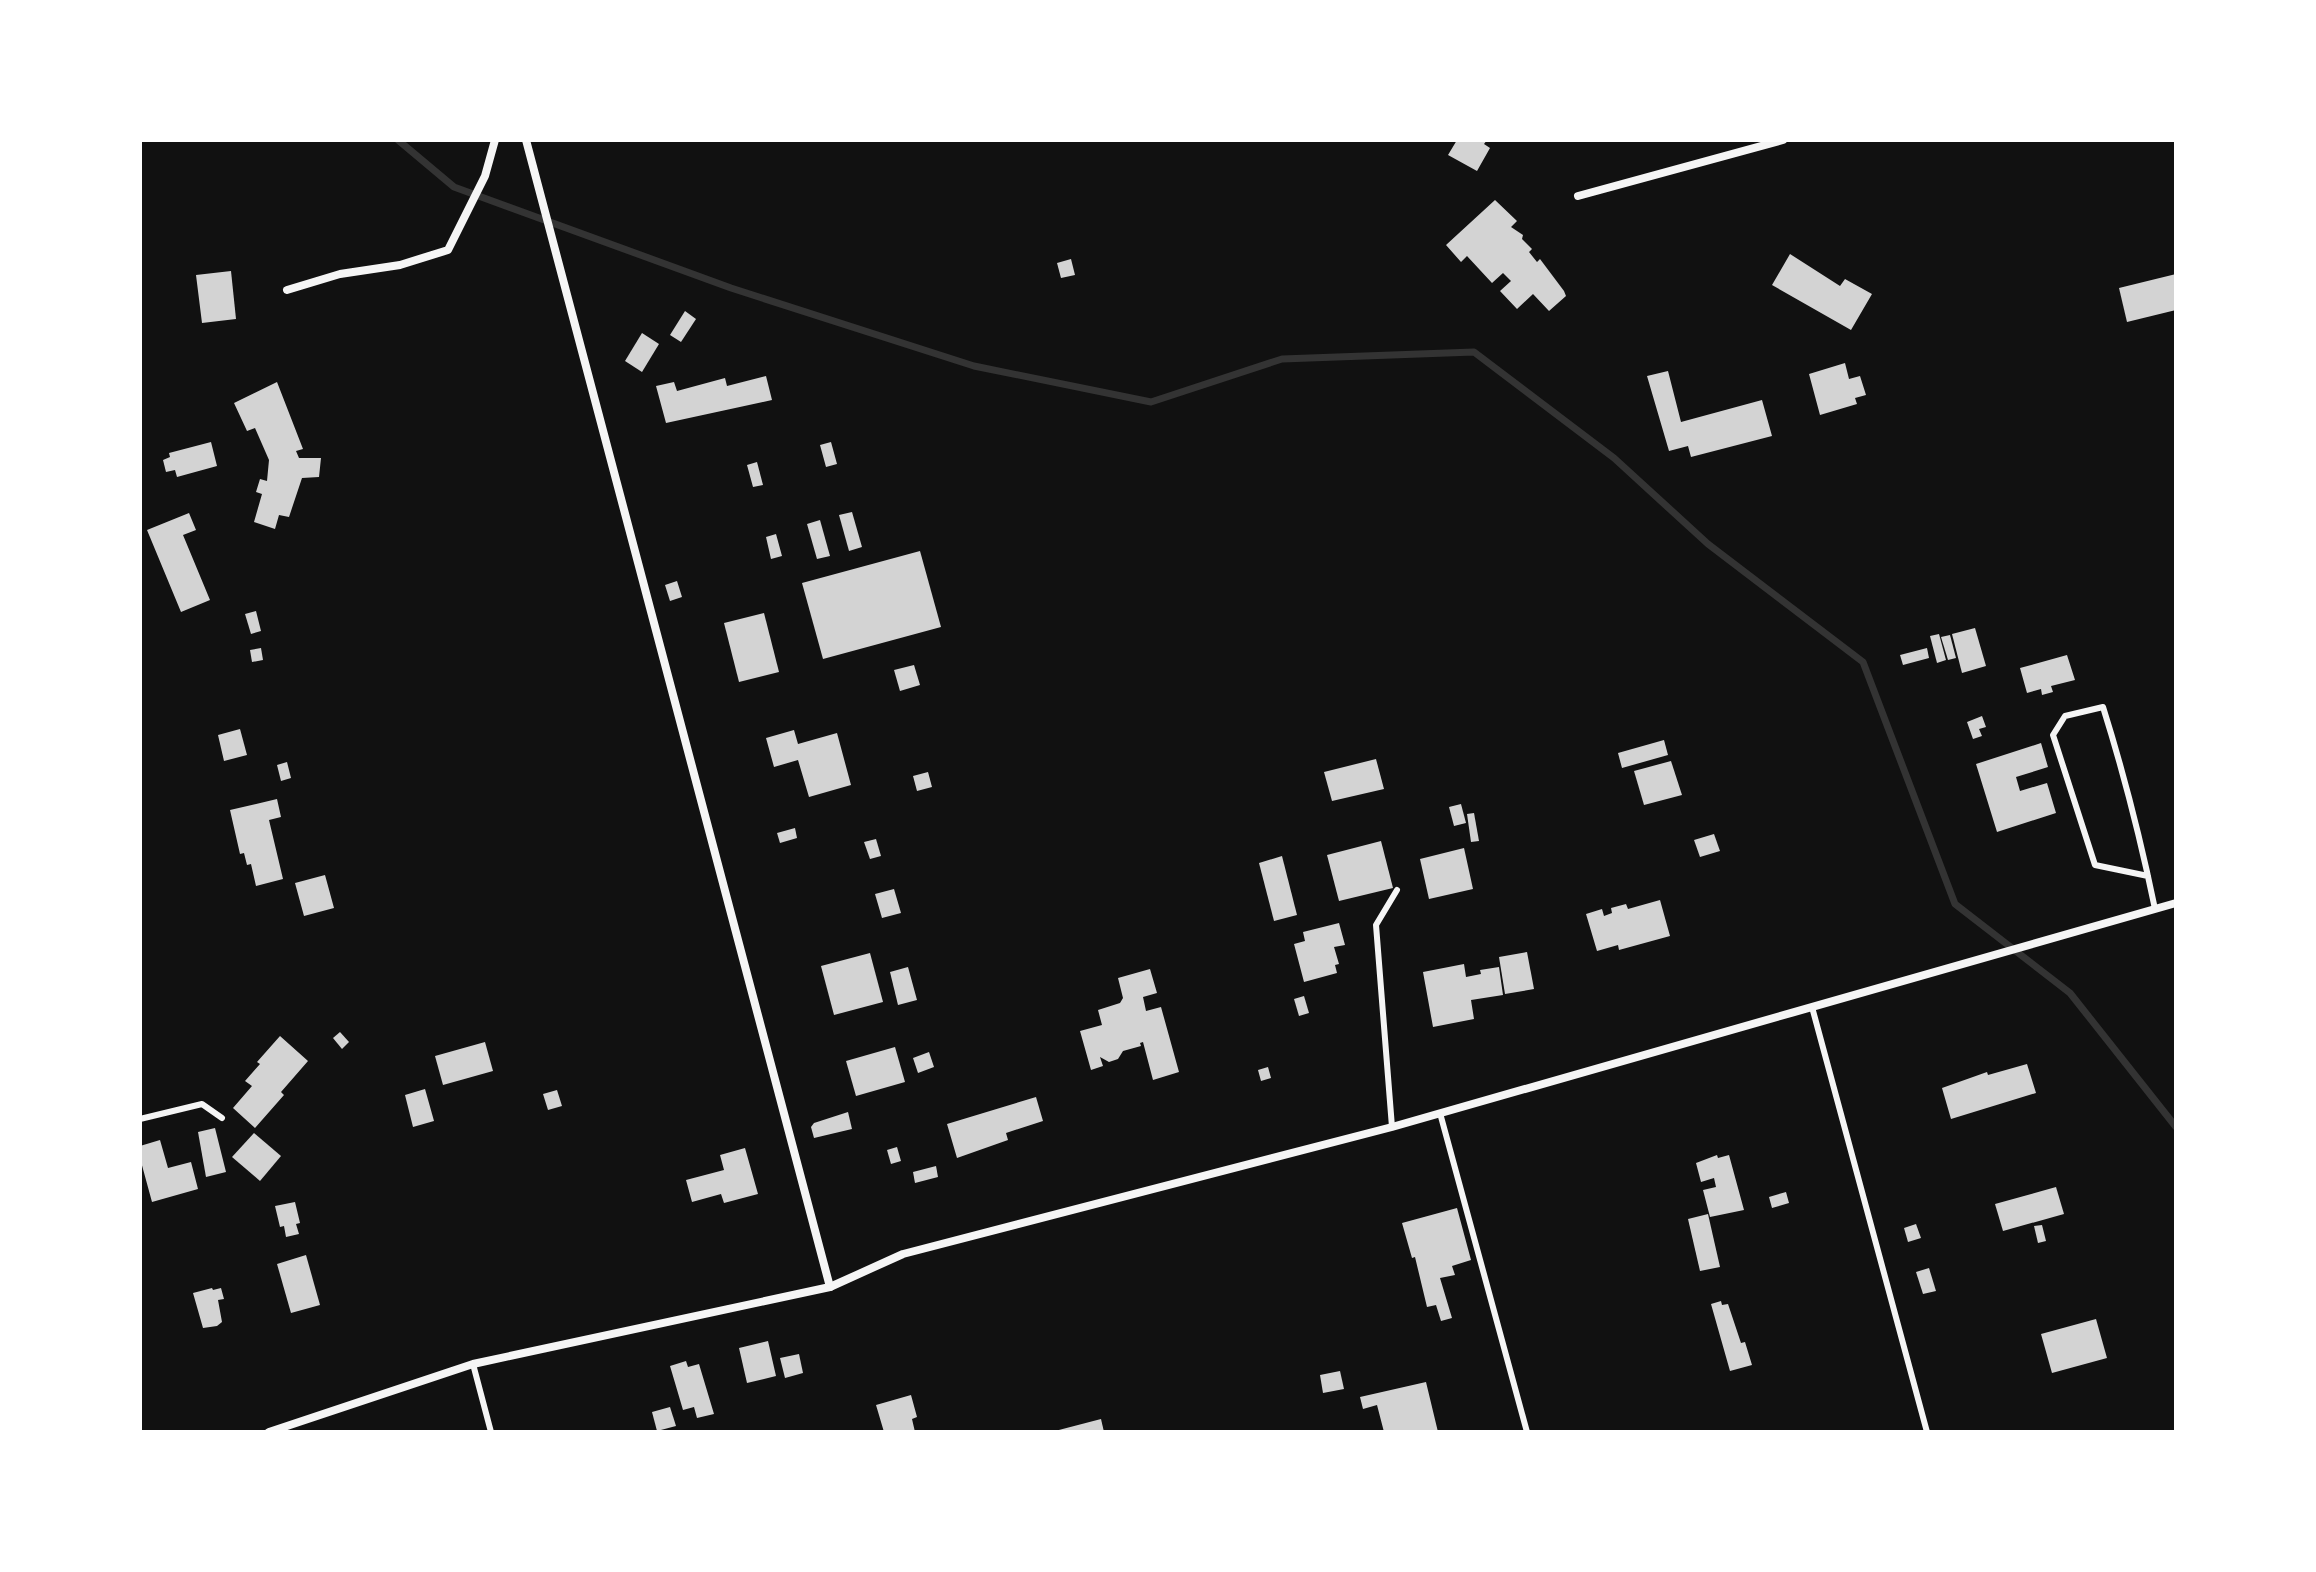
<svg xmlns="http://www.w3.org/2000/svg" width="2316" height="1572" viewBox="0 0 2316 1572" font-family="'Exo 2',sans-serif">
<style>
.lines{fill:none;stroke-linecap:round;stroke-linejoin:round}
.stream{stroke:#333;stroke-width:7}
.building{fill:#d3d3d3}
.service{stroke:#f5f5f5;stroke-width:6}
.minor{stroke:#f5f5f5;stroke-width:8}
</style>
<rect width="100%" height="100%" fill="#111"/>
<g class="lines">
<polyline class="stream" points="398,140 454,187 731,288 974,366 1151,402 1282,359 1474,352 1614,458 1708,544 1863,662 1955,904 2070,993 2176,1127"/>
</g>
<g class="building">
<polygon points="1457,140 1487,140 1484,144 1490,148 1477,171 1448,155"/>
<polygon points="1495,200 1517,221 1511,227 1523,235 1522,239 1532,249 1529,252 1537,262 1540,259 1564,291 1566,296 1549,311 1533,294 1517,309 1500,291 1511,281 1503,273 1492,283 1467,256 1461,262 1446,245"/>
<polygon points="1790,254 1840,286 1845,279 1872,294 1851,330 1772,285"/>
<polygon points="1071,259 1075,275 1061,278 1057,263"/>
<polygon points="231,271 236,319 202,323 196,275"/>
<polygon points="2176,274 2176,310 2127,322 2119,288"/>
<polygon points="685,311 696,319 681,342 670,335"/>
<polygon points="642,333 659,344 642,372 625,361"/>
<polygon points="1845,363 1849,379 1860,376 1866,395 1855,398 1857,404 1820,415 1809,374"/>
<polygon points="1668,371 1681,422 1762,400 1772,436 1691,457 1688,446 1669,451 1647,376"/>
<polygon points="766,376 772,400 666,423 656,386 674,382 677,391 725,378 727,386"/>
<polygon points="277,382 303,449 296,451 299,458 321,458 319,477 302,478 289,517 279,515 275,529 254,522 262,494 256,492 260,479 267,481 269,460 255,428 247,431 234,403"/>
<polygon points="211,442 217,466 177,477 175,470 166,472 163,460 170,457 169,453"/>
<polygon points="831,442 837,464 826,467 820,445"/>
<polygon points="757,462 763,485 753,487 747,465"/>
<polygon points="852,512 862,547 849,551 839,515"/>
<polygon points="189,513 196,530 183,535 210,600 181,612 147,530"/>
<polygon points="820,520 830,556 817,559 807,524"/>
<polygon points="776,534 782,556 771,559 766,537"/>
<polygon points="920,551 941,627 823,659 802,583"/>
<polygon points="677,581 682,597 670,601 665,585"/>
<polygon points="256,611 261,631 251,634 245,614"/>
<polygon points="764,613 779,672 739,682 724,623"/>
<polygon points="1975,628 1986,666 1962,673 1952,634"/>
<polygon points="1939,634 1946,660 1937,663 1930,636"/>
<polygon points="1950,635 1956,658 1948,660 1941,637"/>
<polygon points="261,648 263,660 252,662 250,650"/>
<polygon points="1927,648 1929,658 1903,665 1900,655"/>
<polygon points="2067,655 2075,680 2051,686 2053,692 2042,695 2041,689 2027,693 2020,668"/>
<polygon points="914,665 920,685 900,691 894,670"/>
<polygon points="1982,716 1986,727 1979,729 1982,736 1973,739 1967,722"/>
<polygon points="240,729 247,755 224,761 218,735"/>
<polygon points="794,730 798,744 837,733 851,785 809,797 798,760 774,767 766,738"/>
<polygon points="1664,740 1668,755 1622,768 1618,753"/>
<polygon points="2041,743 2048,767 2016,777 2020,791 2047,783 2056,813 1997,832 1976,764"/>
<polygon points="1376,759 1384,789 1332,801 1324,772"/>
<polygon points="1671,761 1682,795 1644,805 1634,771"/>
<polygon points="287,762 291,778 281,781 277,765"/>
<polygon points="928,772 932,787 917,791 913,776"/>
<polygon points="277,799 281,817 269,820 283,879 256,886 251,864 247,865 244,853 240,854 230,810"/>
<polygon points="1461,804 1466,823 1454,826 1449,807"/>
<polygon points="1474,813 1479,841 1471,842 1467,814"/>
<polygon points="795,828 797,838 780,843 777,833"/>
<polygon points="1714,834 1720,851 1700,857 1694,840"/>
<polygon points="876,839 881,856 870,859 864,842"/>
<polygon points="1381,841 1393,888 1339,901 1327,855"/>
<polygon points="1464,848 1473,889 1429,899 1420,859"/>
<polygon points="1282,856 1297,915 1274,921 1259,863"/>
<polygon points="325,875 334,908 304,916 295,883"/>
<polygon points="894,889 901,913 882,918 875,894"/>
<polygon points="1660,900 1670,936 1619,950 1618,945 1597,951 1586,914 1602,909 1604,916 1612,913 1611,908 1626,904 1628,909"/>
<polygon points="1339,923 1345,945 1334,947 1339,964 1335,965 1337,973 1304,982 1294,944 1305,941 1303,932"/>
<polygon points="1527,952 1534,989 1505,994 1499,957"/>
<polygon points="870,953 883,1002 834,1015 821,966"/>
<polygon points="1464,964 1466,977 1481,974 1480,970 1499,967 1503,995 1471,1000 1474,1019 1433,1027 1423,972"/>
<polygon points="908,967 917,1000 898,1005 890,972"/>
<polygon points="1150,969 1157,993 1143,997 1146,1011 1161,1007 1179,1072 1153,1080 1143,1042 1140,1043 1141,1046 1123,1051 1118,1059 1109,1062 1100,1057 1103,1066 1091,1070 1080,1031 1102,1025 1098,1010 1120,1003 1123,998 1118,978"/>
<polygon points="1304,996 1309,1013 1299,1016 1294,999"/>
<polygon points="340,1032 349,1042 342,1049 333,1038"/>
<polygon points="280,1036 308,1061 281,1092 284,1095 255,1128 233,1108 252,1086 245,1081 260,1064 257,1062"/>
<polygon points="485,1042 493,1071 443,1085 435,1056"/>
<polygon points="895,1047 905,1082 856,1096 846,1061"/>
<polygon points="929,1052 934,1067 918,1073 913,1058"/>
<polygon points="2027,1064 2036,1093 1951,1119 1942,1088 1987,1072 1988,1075"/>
<polygon points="1268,1067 1271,1078 1261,1081 1258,1070"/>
<polygon points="425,1089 434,1121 413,1127 405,1095"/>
<polygon points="557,1090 562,1106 548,1110 543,1094"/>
<polygon points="1036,1097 1043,1121 1006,1133 1008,1140 957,1158 947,1124"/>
<polygon points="848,1112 852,1129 814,1138 811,1127 814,1123"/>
<polygon points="215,1128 226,1172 206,1177 198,1132"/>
<polygon points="254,1133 281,1156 260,1181 232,1157"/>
<polygon points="160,1140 168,1168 191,1162 198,1189 152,1202 140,1158 140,1146"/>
<polygon points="897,1147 901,1161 891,1164 887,1150"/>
<polygon points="745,1148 758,1194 724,1203 721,1194 692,1202 686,1180 724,1170 720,1155"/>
<polygon points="1717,1155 1718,1158 1729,1155 1744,1210 1710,1217 1703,1190 1716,1187 1714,1178 1701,1182 1696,1163"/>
<polygon points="936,1166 938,1177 915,1183 913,1172"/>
<polygon points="2056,1187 2064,1214 2003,1231 1995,1204"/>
<polygon points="1786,1192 1789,1203 1772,1208 1769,1197"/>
<polygon points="295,1202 300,1223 296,1224 299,1234 286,1237 284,1226 280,1227 275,1206"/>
<polygon points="1457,1208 1471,1260 1452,1266 1455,1275 1440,1278 1452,1318 1441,1321 1436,1305 1427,1307 1415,1257 1412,1258 1402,1223"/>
<polygon points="1708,1214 1720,1267 1700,1271 1688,1219"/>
<polygon points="1916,1224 1921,1238 1908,1242 1904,1228"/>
<polygon points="2042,1225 2046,1241 2038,1243 2034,1226"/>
<polygon points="306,1255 320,1305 291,1313 277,1264"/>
<polygon points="1929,1268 1936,1291 1923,1294 1916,1272"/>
<polygon points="212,1288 213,1290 221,1288 224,1299 218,1300 222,1322 217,1326 203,1328 193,1293"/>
<polygon points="1721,1301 1722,1305 1728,1304 1741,1343 1745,1342 1752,1365 1730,1371 1711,1304"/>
<polygon points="2096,1319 2107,1358 2052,1373 2041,1334"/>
<polygon points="768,1341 776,1376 747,1383 739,1348"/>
<polygon points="799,1354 803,1373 785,1378 780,1358"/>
<polygon points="686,1361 688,1367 699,1364 714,1414 697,1418 694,1407 683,1410 670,1366"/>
<polygon points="1340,1371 1344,1389 1323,1393 1320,1375"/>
<polygon points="1426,1382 1438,1432 1384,1432 1377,1405 1363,1409 1360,1397"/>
<polygon points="911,1395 917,1417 912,1419 915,1432 884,1432 876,1405"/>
<polygon points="670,1407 676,1426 657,1431 652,1412"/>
<polygon points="1101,1419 1104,1432 1055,1432 1055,1431"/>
</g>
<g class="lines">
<g class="service">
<path d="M2148,876L2095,865L2053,735L2065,716L2103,707C2124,774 2141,841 2155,909"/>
<polyline points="1812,1007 1927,1432"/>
<polyline points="1440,1113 1527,1432"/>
<polyline points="140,1119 202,1104 222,1118"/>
<polyline points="1392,1127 1376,925 1397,890"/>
<polyline points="473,1364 491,1432"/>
</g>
<g class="minor">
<polyline points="526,140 830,1287"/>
<polyline points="1578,196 1783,140"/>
<polyline points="287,290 340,274 400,265 448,250 485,176 495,140"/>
<polyline points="269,1432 473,1364 830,1287 903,1254 1392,1127 2176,903"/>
</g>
</g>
<rect width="2316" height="1572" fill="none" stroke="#ffffff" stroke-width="284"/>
</svg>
